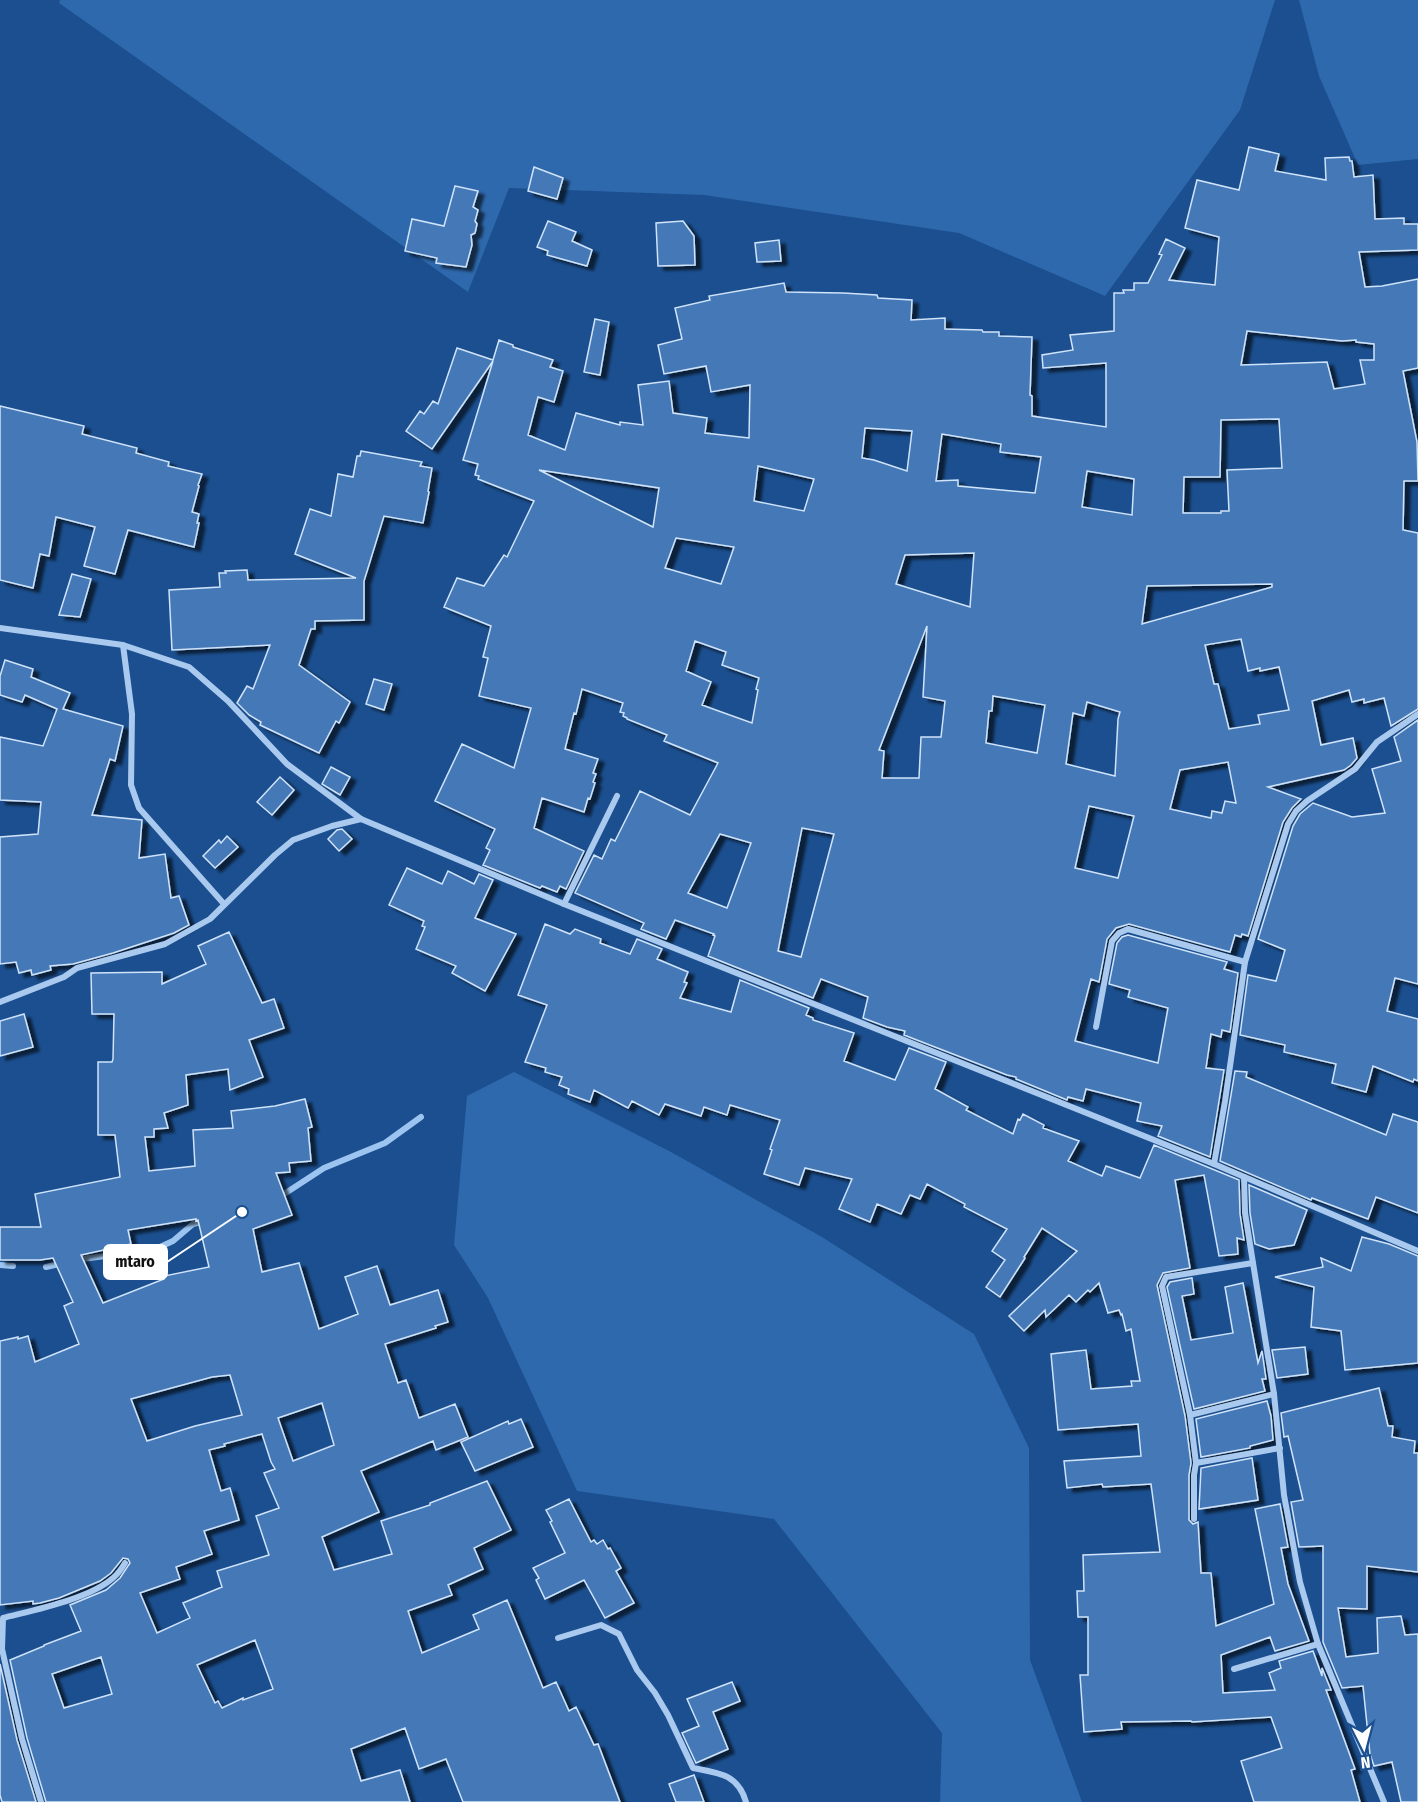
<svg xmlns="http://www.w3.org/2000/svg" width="1418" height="1802" viewBox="0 0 1418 1802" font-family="'Fira Sans Condensed',sans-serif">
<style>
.green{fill:#2e69ad}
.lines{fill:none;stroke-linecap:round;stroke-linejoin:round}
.stream{stroke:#9cc4f0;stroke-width:6}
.building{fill:#4478b7;stroke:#cfe3fa;stroke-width:1.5;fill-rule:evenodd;filter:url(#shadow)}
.street{stroke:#a9c9ee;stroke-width:6}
.leader{fill:none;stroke:#fff;stroke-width:2}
.callout-dot{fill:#fff;stroke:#1b4f8f;stroke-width:2}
.callout{fill:#fff;stroke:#fff;stroke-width:2}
.callout-label{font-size:16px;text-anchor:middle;font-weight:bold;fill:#111}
</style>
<defs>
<filter id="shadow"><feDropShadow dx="6" dy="4" stdDeviation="1.5" flood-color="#0009"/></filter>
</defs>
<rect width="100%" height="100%" fill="#1b4f8f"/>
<g class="green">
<polygon points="60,0 1275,0 1240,110 1105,296 959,233 704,195 509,188 468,292 59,3"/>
<polygon points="1299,0 1418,0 1418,159 1358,165 1319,76"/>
<polygon points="514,1072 671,1152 822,1237 974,1334 1029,1448 1030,1660 1082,1802 940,1802 942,1733 774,1519 577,1491 488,1298 454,1245 467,1096"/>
</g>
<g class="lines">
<g class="stream">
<polyline points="278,1198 324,1168 385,1143 421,1117"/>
<polyline points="75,1260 105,1256 147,1253 173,1241 193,1224 206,1221"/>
<polyline points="0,1265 13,1266"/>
<polyline points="46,1267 63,1263"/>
</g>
</g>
<g class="building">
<path d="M1249,147L1279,154L1275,171L1326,180L1325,158L1349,157L1350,161H1352L1354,177L1373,175L1375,219L1404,218V224H1418V250L1359,252L1365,287L1382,286L1418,279V368L1403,371L1417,442L1418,481H1404L1403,530L1418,533V709L1391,726L1384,698L1364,703V699L1352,702L1349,690L1312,701L1321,745L1353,738L1357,758L1351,765L1344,770L1268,787L1301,799L1292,808L1283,822L1248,936L1242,934L1241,937L1235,935L1230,952L1129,924L1116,928L1107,939L1099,982L1091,979L1075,1041L1158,1063L1168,1008L1128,997L1130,990L1109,984L1117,943L1122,937L1128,935L1227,962L1224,969L1238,973L1230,1032L1222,1030L1221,1037L1211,1034L1206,1068L1224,1070L1210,1157L1158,1136L1162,1126L1137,1121L1141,1103L1086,1089L1083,1101L1068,1097L1067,1100L1016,1079V1077L1007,1075L904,1035L905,1031L887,1027L863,1018L868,997L821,979L813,998L708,956L715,936L713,935L714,934L675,920L666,939L641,929L644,923L575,893L594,855L602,859L611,839L615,841L640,791L690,815L718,763L664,741L667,735L627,719V718L623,716L624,713L620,712L623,703L582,689L576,714L574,713L565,749L598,759L593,773L596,774L593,782L595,783L590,799L588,798L584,812L542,798L534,828L584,851L566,889L560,886L557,892L542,886L540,888L483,865L490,850L486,848L495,829L435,801L462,744L514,768L531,708L479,696L488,658L483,657L491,626L444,607L457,578L484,586L504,555L507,557L534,501L478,479L479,476L475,475L478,464L463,460L493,361L432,449L406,431L420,411L424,414L433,401L438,404L457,348L493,360L499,340L513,345V347L553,360L550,367L563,371L554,402L538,397L528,435L565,450L576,413L620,425V422L643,425L638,385L669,381L673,413L707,418L705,433L749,438L750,385L711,392L706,366L664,374L658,345L682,339L675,308L710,300L709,296L784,283L786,292L843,293L877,295L878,298L912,300L911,320L945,318V329L982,330L983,332H999V336L1032,337L1030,395L1032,396V416L1106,427V363L1043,368L1042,355L1073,350L1070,335L1114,331V293H1124L1123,290H1134V283H1148L1162,255L1159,254L1166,239L1185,248L1169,280L1215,285L1219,237L1185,228L1197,180L1239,190ZM1247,331L1342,341L1356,340V342L1374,344V360H1360L1365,384L1334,389L1327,362L1241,365ZM1279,419L1282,468L1227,470L1229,511H1221V513H1183L1184,477H1220L1221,420ZM865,428L912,431L907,471L874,460L862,458ZM942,434L1001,444L1000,452L1041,457L1035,493L958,486V480L936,481ZM758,466L814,479L804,511L754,501ZM539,470L659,488L653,527ZM1087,471L1134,479L1132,515L1082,507ZM676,538L734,547L721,584L665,568ZM974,553L970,607L896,584L905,555ZM1272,584V587L1142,624L1147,586ZM927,626L923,697L945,701L941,737H921L919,778H882L884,751L879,750ZM1241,639L1248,671L1260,668V671L1279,667L1289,710L1258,715L1260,724L1229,729L1218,684H1214L1205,645ZM695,641L726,652L722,665L759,678L756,689L758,690L752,723L702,705L711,682L686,671ZM993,696L1045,705L1037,753L986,743L989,711H992ZM1087,702L1120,712L1118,719L1115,776L1066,764L1073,713L1084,716ZM1228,762L1236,803L1225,801L1222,813L1212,811L1211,818L1170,809L1180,770ZM1089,806L1134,816L1118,878L1075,868ZM802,828L834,834L801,957L778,951ZM720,834L751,843L727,908L688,893Z"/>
<polygon points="534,167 563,178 557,199 528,191"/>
<polygon points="455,186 478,191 473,207 478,210 475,221 477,224 475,233 471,235 472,245 466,267 436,263 437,258 405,251 412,219 444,226"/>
<polygon points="548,221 576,232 572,241 592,250 587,266 547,255 548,251 537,247"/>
<polygon points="683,221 694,236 695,265 658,266 656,223"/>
<polygon points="779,240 781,261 757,262 755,243"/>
<polygon points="595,319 609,322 600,375 584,372"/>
<polygon points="0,406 84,426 82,434 137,448 136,453 169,462 168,466 202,474 198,485 199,486 192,512 199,514 197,523 199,523 194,547 128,530 115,574 84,566 95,527 56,517 49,556 40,554 33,588 0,580"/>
<polygon points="361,451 422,462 420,466 432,468 428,491 429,492 423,523 384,516 364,581 364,620 315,621 315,629 311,629 299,665 350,702 339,723 336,721 319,753 260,725 261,722 249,715 237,703 247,686 253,689 270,645 172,650 169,590 220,587 219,573 226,573 225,571 247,570 248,580 356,578 295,554 310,509 331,516 338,474 353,477 357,456 360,456"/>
<polygon points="72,574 91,579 80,617 59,615"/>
<polygon points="5,660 33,669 31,677 70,693 63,709 123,726 115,761 110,759 92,815 142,820 139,858 165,854 171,898 179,896 189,925 174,933 113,953 73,964 50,966 51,970 32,975 31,970 19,973 16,962 0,964 0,837 38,834 41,802 0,800 0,737 43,746 57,709 25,695 22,702 0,695 0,676"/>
<polygon points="374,679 392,684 384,710 366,704"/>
<polygon points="1418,720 1418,984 1395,978 1387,1011 1418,1019 1418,1081 1414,1079 1413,1082 1373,1066 1366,1092 1332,1083 1336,1064 1284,1052 1285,1045 1240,1035 1248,975 1276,981 1285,950 1258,939 1293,826 1300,814 1313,803 1352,817 1385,813 1372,769 1401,761 1394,737"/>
<polygon points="331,767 350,777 340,795 322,784"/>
<polygon points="280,777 294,790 272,815 257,802"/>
<polygon points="342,829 352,839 339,851 328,839 337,830"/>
<polygon points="227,836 238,847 215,868 203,856 219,840 221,843"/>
<polygon points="407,868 442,884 448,871 474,884 479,874 493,880 475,918 516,934 485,991 452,973 456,966 416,949 425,927 422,926 424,921 389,905"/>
<polygon points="545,924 570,934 575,929 601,939 600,943 630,954 637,939 662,949 657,959 688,972 684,982 687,983 680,998 731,1012 740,980 809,1008 806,1015 813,1018 813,1020 854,1033 844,1061 895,1080 909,1048 946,1062 935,1089 968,1107 966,1110 1013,1134 1018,1119 1020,1120 1023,1114 1044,1125 1043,1128 1079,1141 1068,1161 1102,1176 1106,1166 1140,1178 1154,1145 1239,1180 1240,1214 1244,1240 1237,1238 1238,1254 1219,1256 1204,1175 1175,1180 1190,1268 1163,1273 1157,1285 1185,1416 1191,1463 1189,1475 1189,1520 1193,1524 1198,1522 1201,1573 1211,1573 1216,1626 1274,1604 1255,1509 1280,1504 1288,1547 1281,1548 1288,1584 1309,1641 1275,1651 1270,1637 1221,1655 1223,1693 1275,1690 1269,1673 1281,1668 1279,1661 1313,1651 1322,1676 1322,1668 1331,1690 1326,1690 1355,1769 1351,1770 1360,1802 1254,1802 1241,1761 1282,1748 1271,1717 1192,1722 1191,1721 1121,1722 1122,1729 1084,1732 1080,1675 1088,1675 1088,1617 1078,1617 1077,1591 1084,1591 1083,1555 1160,1552 1151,1484 1103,1487 1102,1484 1067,1488 1064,1461 1141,1456 1138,1424 1058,1430 1051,1354 1086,1350 1091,1389 1132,1386 1131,1381 1140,1381 1131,1329 1126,1331 1122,1314 1121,1315 1119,1310 1108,1313 1099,1283 1090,1292 1088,1290 1076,1302 1069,1295 1046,1317 1045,1310 1024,1331 1009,1316 1077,1251 1042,1228 1024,1257 1025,1258 1000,1297 986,1287 1005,1260 992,1251 1007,1229 964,1207 965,1204 927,1184 920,1199 910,1195 901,1214 877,1204 870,1222 839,1209 852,1179 805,1168 799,1185 764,1174 772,1150 770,1149 780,1120 730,1105 727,1115 704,1107 701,1116 665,1104 659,1115 632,1101 628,1108 594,1090 590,1102 568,1094 569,1089 559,1085 562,1077 545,1072 546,1068 525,1062 547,1005 518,995"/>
<path d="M229,932L262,1003L274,999L284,1028L249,1040L263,1077L230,1090L228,1069L186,1075L188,1105L164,1113L168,1128L154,1129V1137H145L149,1171L195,1166L193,1130L233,1128L231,1111L275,1106L305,1099L312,1127L308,1128L311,1161L289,1163L290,1172L276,1173L292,1215L253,1229L262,1272L299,1263L319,1329L358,1314L345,1277L377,1266L390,1305L438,1290L448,1322L435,1326L436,1328L385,1344L398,1383L406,1380L419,1418L455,1404L468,1437L436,1450L433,1441L361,1471L379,1512L322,1537L334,1570L392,1554L381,1521L430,1505V1503L487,1481L511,1530L474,1548L483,1569L448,1585L452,1595L408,1611L422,1653L479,1629L473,1615L507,1600L543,1688L556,1682L569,1711L576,1707L594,1745L598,1744L620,1802H463L446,1759L419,1769L405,1728L351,1749L361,1781L400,1770L410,1802H46L27,1738L10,1660L44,1646V1645L81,1631L70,1605L106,1590L120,1578L130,1563L128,1559L123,1558L111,1573L100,1581L59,1598L40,1603L33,1604V1601L0,1605V1341L18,1337V1339L28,1336L35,1362L79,1344L64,1306L73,1302L53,1258L40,1260H0V1227H41L35,1194L120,1177L115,1135H98V1062H112L113,1059L114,1014H92L91,973L162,972V984L206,964L198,946ZM196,1219V1221L198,1220L209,1267L164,1276V1279L103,1303L81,1255L131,1244L128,1230ZM230,1375L242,1415L195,1426L147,1441L131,1399L212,1377ZM322,1403L334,1445L293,1461L278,1418ZM262,1434L271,1462L275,1469L264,1473L279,1508L256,1516L269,1555L217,1571L222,1587L183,1603L190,1618L157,1633L140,1593L180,1579L176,1567L212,1554L204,1531L239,1520L230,1488L221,1491L209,1450L225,1446L224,1444ZM255,1640L273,1689L243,1700V1698L222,1708L218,1701L215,1703L197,1665ZM101,1657L112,1694L64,1708L52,1674Z"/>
<polygon points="24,1014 33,1047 0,1056 0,1021"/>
<polygon points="1235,1071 1247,1072 1246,1077 1386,1135 1393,1114 1418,1122 1418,1213 1376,1197 1368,1219 1312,1198 1311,1200 1220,1161"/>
<polygon points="1249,1185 1307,1210 1294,1245 1269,1249 1255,1244 1250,1213"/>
<polygon points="1362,1237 1389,1244 1418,1256 1418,1363 1345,1370 1341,1331 1311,1327 1314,1287 1275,1277 1323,1267 1321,1258 1351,1271"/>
<polygon points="1192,1278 1194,1294 1182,1296 1191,1340 1233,1333 1225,1287 1243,1283 1258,1363 1262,1351 1266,1379 1262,1379 1265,1391 1194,1409 1167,1287 1170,1282"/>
<polygon points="1305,1347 1308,1374 1277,1378 1272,1350"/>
<polygon points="1379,1388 1388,1426 1393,1426 1392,1437 1415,1441 1414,1453 1418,1453 1418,1572 1367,1566 1367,1609 1338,1608 1346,1657 1378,1653 1377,1618 1401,1616 1405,1635 1418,1634 1418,1802 1401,1802 1392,1762 1374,1766 1370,1754 1363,1686 1342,1688 1323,1642 1323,1546 1299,1547 1291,1502 1303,1500 1288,1436 1284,1437 1281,1413"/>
<polygon points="1267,1401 1271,1416 1273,1440 1250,1446 1250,1448 1201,1457 1196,1419"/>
<polygon points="521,1419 533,1447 475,1471 461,1442 508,1421 509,1424"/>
<polygon points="1252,1458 1258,1500 1199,1509 1201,1468"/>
<polygon points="569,1499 591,1542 594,1540 597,1544 603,1540 608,1549 610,1548 621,1568 616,1571 634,1603 605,1618 584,1580 545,1599 536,1580 539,1578 533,1568 565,1553 550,1522 552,1521 546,1510"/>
<polygon points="0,1664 17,1740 36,1802 2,1802 0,1795"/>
<polygon points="732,1682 740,1701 713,1712 728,1749 696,1763 682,1733 699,1726 687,1699"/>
<polygon points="694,1775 704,1802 676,1802 669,1784"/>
</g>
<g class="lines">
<g class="street">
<polyline points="0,628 123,645 189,667 228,701 287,764 361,819"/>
<polyline points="123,645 132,714 131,785 139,808 224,904"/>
<polyline points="564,904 617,796"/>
<polyline points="0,1002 64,977 77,968 165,944 210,919 275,855 293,840 332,826 361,819 564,904 1214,1164 1418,1251"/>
<polyline points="1096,1027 1112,941 1119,933 1128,929 1245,962"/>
<polyline points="1214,1164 1225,1101 1245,962 1288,824 1296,811 1307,801 1355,769 1377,742 1418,714"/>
<polyline points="1244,1177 1245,1213 1274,1394 1284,1495 1300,1582 1318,1644 1384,1802"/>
<polyline points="1253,1263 1166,1277 1162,1286 1190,1415 1274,1394"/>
<polyline points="1190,1415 1196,1463"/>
<polyline points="1194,1519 1194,1475 1196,1463 1280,1448"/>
<path d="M558,1638L601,1625L619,1634L637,1670L655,1693L668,1715L693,1768C719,1773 738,1774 746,1802"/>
<polyline points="1234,1669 1318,1644"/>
<path d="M41,1802L22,1739L2,1649L3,1618C34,1610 89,1599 113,1578C118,1574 122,1568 125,1563"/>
</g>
</g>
<path class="leader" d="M242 1212L167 1262"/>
<circle class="callout-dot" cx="242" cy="1212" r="6"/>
<rect class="callout" x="104" y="1245" width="63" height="34" rx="6"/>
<g class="callout-label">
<text x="135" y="1267">mtaro</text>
</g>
<g transform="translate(1364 1748) rotate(174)" stroke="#1b4f8f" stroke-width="4.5" paint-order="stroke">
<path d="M0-4.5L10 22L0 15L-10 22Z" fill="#ffffff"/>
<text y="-9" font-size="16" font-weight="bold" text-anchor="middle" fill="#ffffff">N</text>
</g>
</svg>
